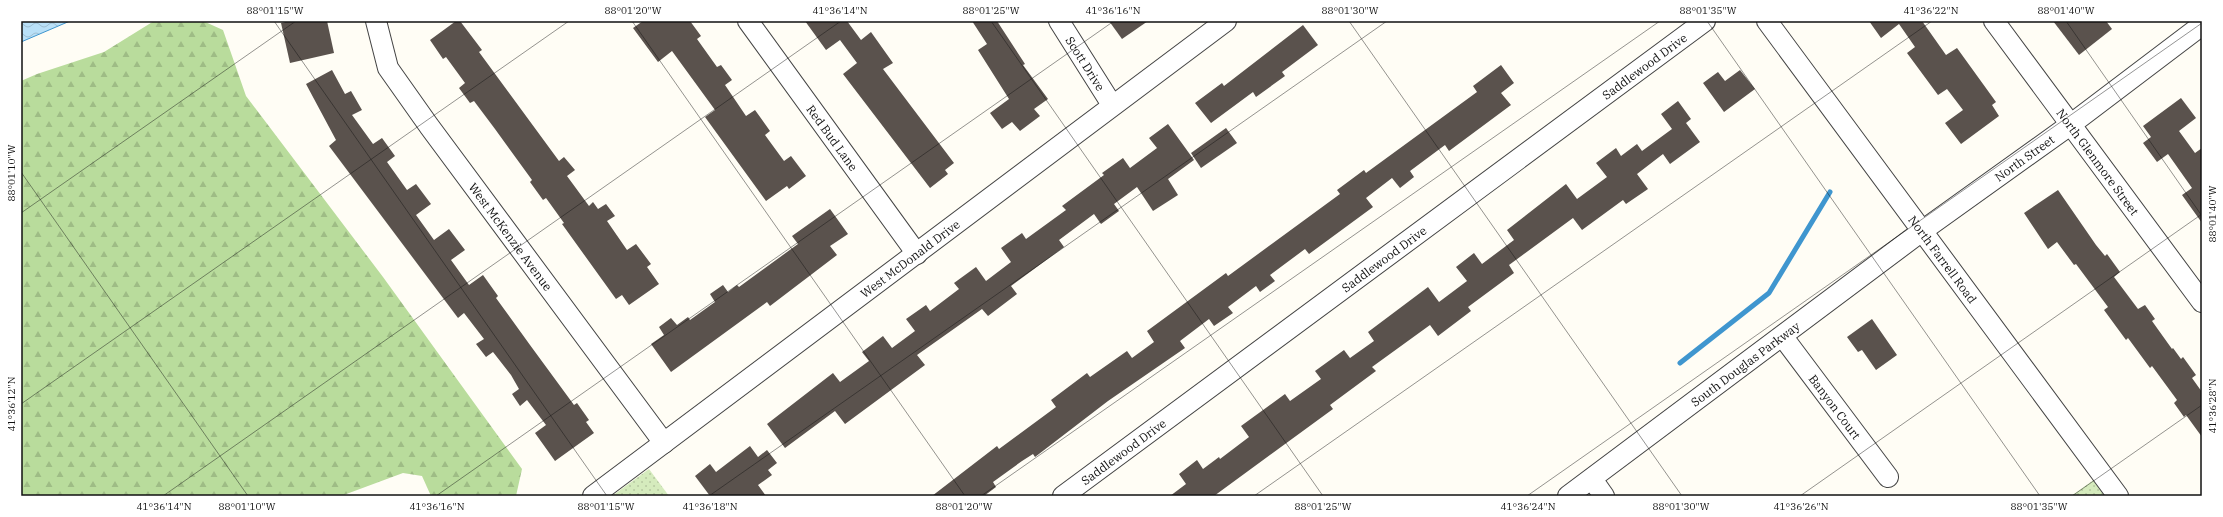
<svg xmlns="http://www.w3.org/2000/svg" width="2223" height="517" viewBox="0 0 2223 517" font-family="'IBM Plex Serif',serif">
<style>
.forest{fill:url(#forest-firs)}
.park{fill:url(#park-dots)}
.water{fill:url(#water-waves);stroke:#3f96cf}
.lines{fill:none;stroke-linecap:round;stroke-linejoin:round}
.stream{stroke:#3f96cf;stroke-width:5}
.building{fill:#5a524d}
.minor-casing{stroke:#444;stroke-width:22}
.minor{stroke:#fff;stroke-width:20}
.ticks{fill:none;stroke:#111;stroke-width:1;stroke-opacity:0.45}
.labels{text-anchor:middle;dominant-baseline:central;stroke-width:4;stroke-linejoin:round;paint-order:stroke}
.street-label{font-size:12px;fill:#111;stroke:#fff}
.neatline{fill:none;stroke:#111;stroke-width:1.5}
.ticks-label{font-size:10px;text-anchor:middle;fill:#111}
</style>
<defs>
<pattern id="forest-firs" width="22" height="20" patternUnits="userSpaceOnUse"><rect width="22" height="20" fill="#b9dc9c"/><path d="M5 1l3.5 6h-7zM16 11l3.5 6h-7z" fill="#9ebc85"/></pattern>
<pattern id="park-dots" width="8" height="8" patternUnits="userSpaceOnUse"><rect width="8" height="8" fill="#d5ebbd"/><path d="M2 2h.1M6 6h.1" fill="none" stroke="#b6c8a1" stroke-width="1.8" stroke-linecap="round"/></pattern>
<pattern id="water-waves" width="16" height="10" patternUnits="userSpaceOnUse"><rect width="16" height="10" fill="#b9e0f7"/><path d="M0 5q4-4 8 0t8 0" fill="none" stroke="#9ebfd3"/></pattern>
</defs>
<rect width="100%" height="100%" fill="#fffdf5"/>
<polygon class="forest" points="154,21 203,21 223,30 246,96 383,277 522,469 516,496 431,496 422,476 403,473 341,496 21,496 21,81 37,74 104,52"/>
<g class="park">
<polygon points="649,469 669,496 612,496"/>
<polygon points="2095,479 2107,496 2071,496"/>
</g>
<polygon class="water" points="21,21 70,21 21,42"/>
<g class="lines">
<polyline class="stream" points="1680,363 1769,293 1830,192"/>
</g>
<g class="building">
<polygon points="290,21 327,21 334,53 290,63 281,23"/>
<polygon points="456,21 460,21 482,50 479,52 559,161 564,157 575,170 567,176 589,206 593,202 598,209 606,204 615,216 607,221 627,250 636,244 651,264 647,267 659,284 629,305 622,295 616,299 562,224 564,223 546,198 543,200 530,182 532,180 495,129 474,101 470,103 459,88 465,83 446,57 443,59 430,40"/>
<polygon points="643,21 690,21 701,36 697,39 717,67 721,65 732,80 725,85 746,116 755,110 770,131 765,135 784,161 791,156 806,176 789,189 787,186 766,201 705,117 715,110 672,51 658,62 633,28"/>
<polygon points="805,21 847,21 861,40 871,32 893,63 883,69 954,163 945,170 948,174 930,188 843,74 857,63 840,40 826,50"/>
<polygon points="972,21 997,21 1025,64 1023,65 1048,99 1034,109 1040,116 1020,131 1012,122 1002,129 990,113 1009,99 978,50 987,44"/>
<polygon points="1109,21 1148,21 1122,39"/>
<polygon points="1869,21 1922,21 1946,55 1957,48 1996,102 1992,105 1999,116 1961,144 1945,123 1963,110 1947,89 1938,95 1907,53 1915,47 1899,24 1881,38"/>
<polygon points="2053,21 2106,21 2112,29 2079,55"/>
<polygon points="1303,25 1318,45 1282,72 1285,76 1256,97 1253,92 1211,123 1195,103 1222,83 1224,86"/>
<polygon points="1501,65 1514,83 1501,93 1511,105 1449,151 1445,145 1410,171 1414,177 1400,188 1392,178 1366,198 1373,207 1309,254 1305,249 1270,275 1275,281 1260,292 1256,286 1228,307 1233,313 1214,326 1209,319 1180,341 1185,348 1108,401 1035,457 1033,454 1022,461 993,482 996,487 984,496 932,496 997,446 999,449 1056,407 1051,400 1087,373 1090,377 1127,351 1132,358 1154,342 1147,331 1226,273 1228,276 1340,194 1337,190 1364,170 1366,173 1477,92 1473,86"/>
<polygon points="332,70 345,94 351,91 362,110 352,115 373,144 382,138 395,156 387,162 407,190 416,184 431,204 416,215 434,240 449,229 465,250 451,260 469,285 483,275 498,296 496,298 530,345 574,405 577,403 589,420 586,422 594,433 555,461 535,433 546,425 527,400 520,406 512,394 519,389 511,375 493,352 486,357 476,344 484,339 464,313 458,318 329,146 336,140 306,84"/>
<polygon points="1740,70 1755,89 1724,112 1703,83 1718,72 1725,81"/>
<polygon points="2181,98 2196,118 2179,131 2195,153 2202,148 2202,223 2182,195 2192,188 2168,154 2157,162 2143,143 2151,137 2143,126"/>
<polygon points="1678,101 1691,119 1686,123 1700,142 1670,164 1663,154 1637,174 1648,189 1626,204 1623,200 1582,230 1573,218 1509,265 1514,273 1468,307 1471,311 1438,336 1430,325 1372,367 1376,371 1330,405 1333,409 1214,496 1170,496 1186,484 1179,474 1197,460 1203,469 1219,457 1220,459 1249,437 1241,426 1285,394 1290,401 1321,379 1315,371 1344,350 1350,358 1374,341 1368,332 1428,287 1439,302 1467,281 1456,267 1474,253 1482,264 1514,240 1507,230 1566,184 1577,199 1607,177 1596,163 1616,148 1621,156 1637,144 1642,151 1672,129 1661,114"/>
<polygon points="1168,124 1194,160 1168,179 1178,195 1153,211 1137,187 1114,204 1119,211 1101,224 1094,214 1059,240 1064,247 1011,286 1017,294 988,316 982,309 917,355 925,365 845,424 835,411 785,448 767,424 833,373 840,382 869,361 862,352 883,336 892,348 915,331 906,319 926,305 930,311 959,289 954,283 976,267 986,281 1011,262 1001,248 1022,233 1026,239 1066,210 1062,206 1104,175 1102,173 1123,158 1130,168 1157,148 1149,138"/>
<polygon points="1226,128 1237,143 1201,168 1191,153"/>
<polygon points="2058,190 2096,245 2105,256 2107,254 2120,272 2114,277 2138,309 2145,305 2155,319 2152,321 2172,349 2173,348 2181,359 2183,357 2196,375 2192,378 2202,392 2202,437 2186,415 2184,417 2174,403 2177,400 2152,366 2150,368 2128,338 2126,340 2104,310 2108,307 2076,264 2074,265 2057,242 2048,249 2024,213"/>
<polygon points="830,209 848,234 830,246 837,255 770,306 767,302 671,372 651,344 664,335 659,327 671,318 677,325 688,317 690,320 715,302 710,294 723,285 728,292 737,285 739,287 798,244 792,236"/>
<polygon points="1872,319 1897,355 1876,370 1862,350 1858,352 1847,337"/>
<polygon points="750,446 758,457 767,450 777,463 768,470 772,475 758,485 766,496 710,496 695,476 710,464 716,472"/>
</g>
<g class="lines">
<defs>
<g id="minor">
<path id="s1" d="M376,21L388,68L429,126L664,443"/>
<path id="s2" d="M748,21L917,254"/>
<path id="s3" d="M1059,21L1112,105"/>
<path id="s4" d="M1767,21L2118,496"/>
<path id="s5" d="M1994,21L2202,302"/>
<path id="s6" d="M1783,337L1888,477"/>
<polyline points="1592,479 1604,496"/>
<path id="s7" d="M593,496L1226,21"/>
<path id="s8" d="M1063,496L1705,21"/>
<path id="s9" d="M1568,496L1922,231L2070,125L2202,25"/>
</g>
</defs>
<use href="#minor" class="minor-casing"/>
<use href="#minor" class="minor"/>
</g>
<path class="ticks" d="M274,21L607,496M632,21L965,496M991,21L1323,496M1349,21L1682,496M1707,21L2040,496M2066,21L2202,216M21,22L23,21M21,172L248,496M21,213L296,21M21,404L569,21M163,496L841,21M436,496L1114,21M709,496L1387,21M981,496L1660,21M1254,496L1932,21M1527,496L2202,23M1800,496L2202,214M2072,496L2202,405"/>
<g class="labels">
<g class="street-label">
<text stroke="none"><textPath href="#s3" startOffset="50">Scott Drive</textPath></text>
<text stroke="none"><textPath href="#s8" startOffset="723">Saddlewood Drive</textPath></text>
<text stroke="none"><textPath href="#s2" startOffset="144">Red Bud Lane</textPath></text>
<text stroke="none"><textPath href="#s9" startOffset="568">North Street</textPath></text>
<text stroke="none"><textPath href="#s5" startOffset="175">North Glenmore Street</textPath></text>
<text stroke="none"><textPath href="#s1" startOffset="257">West McKenzie Avenue</textPath></text>
<text stroke="none"><textPath href="#s8" startOffset="399">Saddlewood Drive</textPath></text>
<text stroke="none"><textPath href="#s7" startOffset="396">West McDonald Drive</textPath></text>
<text stroke="none"><textPath href="#s4" startOffset="296">North Farrell Road</textPath></text>
<text stroke="none"><textPath href="#s9" startOffset="221">South Douglas Parkway</textPath></text>
<text stroke="none"><textPath href="#s6" startOffset="87">Banyon Court</textPath></text>
<text stroke="none"><textPath href="#s8" startOffset="75">Saddlewood Drive</textPath></text>
</g>
</g>
<rect width="2223" height="517" fill="none" stroke="#ffffff" stroke-width="44"/>
<rect x="22" y="22" width="2179" height="473" class="neatline"/>
<g class="ticks-label">
<text x="275" y="14">88°01'15"W</text>
<text x="633" y="14">88°01'20"W</text>
<text x="840" y="14">41°36'14"N</text>
<text x="991" y="14">88°01'25"W</text>
<text x="1113" y="14">41°36'16"N</text>
<text x="1350" y="14">88°01'30"W</text>
<text x="1708" y="14">88°01'35"W</text>
<text x="1931" y="14">41°36'22"N</text>
<text x="2066" y="14">88°01'40"W</text>
<text transform="translate(11 173) rotate(-90)" y="4">88°01'10"W</text>
<text transform="translate(2212 214) rotate(-90)" y="4">88°01'40"W</text>
<text transform="translate(11 404) rotate(-90)" y="4">41°36'12"N</text>
<text transform="translate(2212 406) rotate(-90)" y="4">41°36'28"N</text>
<text x="164" y="510">41°36'14"N</text>
<text x="247" y="510">88°01'10"W</text>
<text x="437" y="510">41°36'16"N</text>
<text x="606" y="510">88°01'15"W</text>
<text x="710" y="510">41°36'18"N</text>
<text x="964" y="510">88°01'20"W</text>
<text x="1323" y="510">88°01'25"W</text>
<text x="1528" y="510">41°36'24"N</text>
<text x="1681" y="510">88°01'30"W</text>
<text x="1801" y="510">41°36'26"N</text>
<text x="2039" y="510">88°01'35"W</text>
</g>
</svg>
